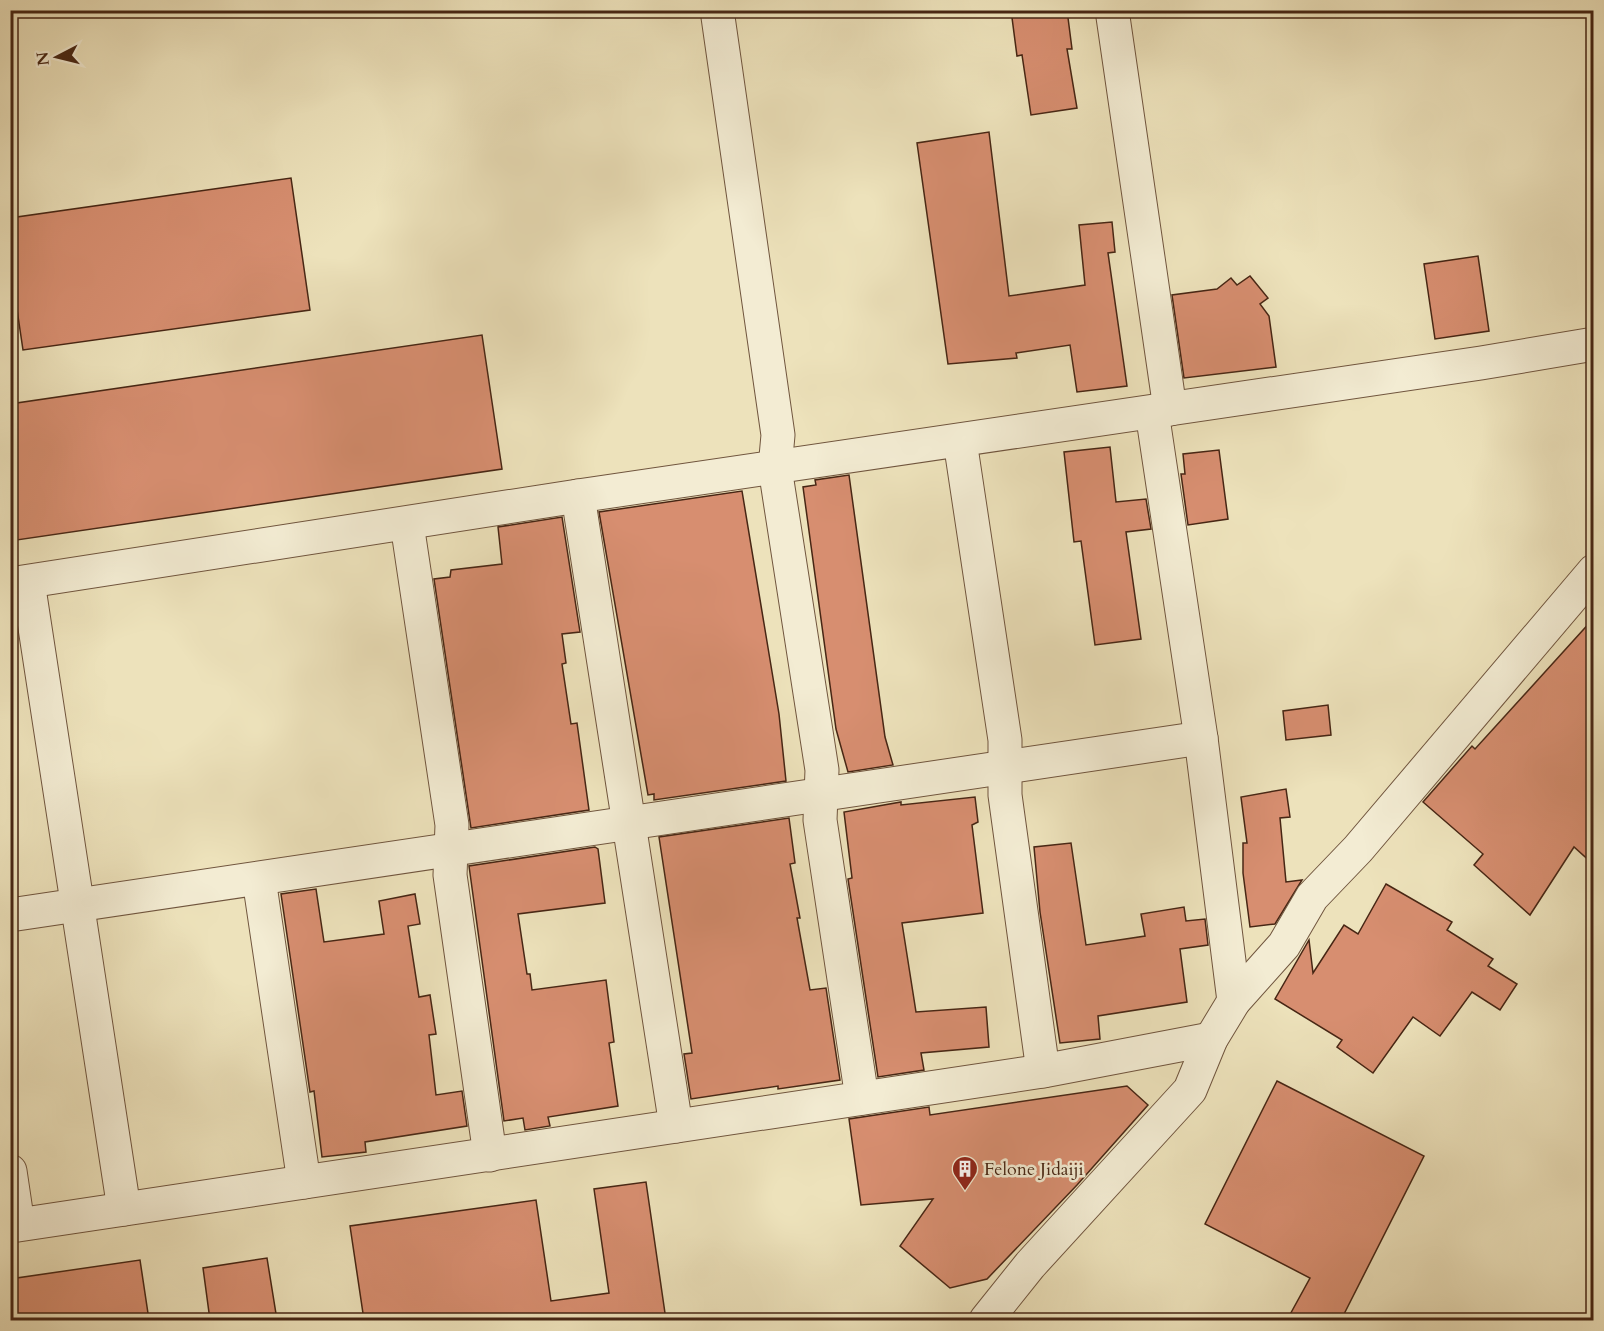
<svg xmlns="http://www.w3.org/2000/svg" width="1604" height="1331" viewBox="0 0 1604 1331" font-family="Cardo,serif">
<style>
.building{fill:#d78e70;stroke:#472614;stroke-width:1.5}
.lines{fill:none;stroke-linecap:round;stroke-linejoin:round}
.minor-casing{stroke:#70553e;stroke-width:35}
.minor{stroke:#f3ecd3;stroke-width:33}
.labels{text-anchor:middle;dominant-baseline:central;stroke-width:5;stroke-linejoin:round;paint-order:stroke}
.poi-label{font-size:18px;fill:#472614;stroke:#f3ecd3;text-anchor:start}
</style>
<rect width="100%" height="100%" fill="#ede2bb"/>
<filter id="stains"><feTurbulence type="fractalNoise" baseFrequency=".00333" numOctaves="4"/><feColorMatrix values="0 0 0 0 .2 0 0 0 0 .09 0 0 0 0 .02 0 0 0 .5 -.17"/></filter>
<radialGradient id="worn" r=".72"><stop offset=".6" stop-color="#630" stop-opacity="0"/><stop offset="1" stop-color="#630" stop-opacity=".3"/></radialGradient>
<g class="building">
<polygon points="1011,10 1067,10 1072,49 1067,49 1077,108 1031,115 1022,55 1017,56"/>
<polygon points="989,132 1009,296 1085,285 1079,225 1112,222 1115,252 1108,253 1127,386 1077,392 1070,345 1016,353 1017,358 948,364 917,143"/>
<polygon points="291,178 310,310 23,350 10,262 10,218"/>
<polygon points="1478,256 1489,331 1435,339 1424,264"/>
<polygon points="1250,276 1268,298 1260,304 1269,316 1276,367 1184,378 1172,295 1217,289 1231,278 1237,285"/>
<polygon points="482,335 502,469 10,541 10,404"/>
<polygon points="1110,447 1116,502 1146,499 1151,529 1126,532 1141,639 1095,645 1081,541 1074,542 1064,452"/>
<polygon points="1219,450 1228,519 1188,525 1181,474 1185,474 1183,454"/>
<polygon points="849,475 885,737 893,765 848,772 836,729 803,487 816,485 815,480"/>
<polygon points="742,491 779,714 786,781 654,800 654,794 648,795 599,512"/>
<polygon points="562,517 580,632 562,634 566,663 562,664 571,724 577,723 589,810 471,828 434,579 450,577 451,570 502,564 498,527"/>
<polygon points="1593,619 1593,864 1574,847 1530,915 1474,865 1483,854 1423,802 1472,746 1475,749"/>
<polygon points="1328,705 1331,735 1286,740 1283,711"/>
<polygon points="1286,789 1290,817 1280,818 1286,882 1302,880 1275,924 1250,927 1243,873 1243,843 1247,843 1241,797"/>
<polygon points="975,797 978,822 972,825 983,913 902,923 916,1012 986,1007 989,1047 921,1053 924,1070 878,1077 848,879 852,878 844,812 901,802 901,805"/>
<polygon points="789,818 795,863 790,864 800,918 797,918 810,990 826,988 840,1080 778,1089 778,1086 691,1099 684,1054 692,1053 659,837"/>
<polygon points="1071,843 1086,945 1145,936 1141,914 1184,907 1186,921 1205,919 1208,945 1180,949 1187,1002 1098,1016 1100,1039 1060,1043 1040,912 1034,847"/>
<polygon points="595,847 598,849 605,903 518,914 527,974 530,974 532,990 606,980 614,1042 609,1043 618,1106 548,1117 550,1126 525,1130 523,1118 504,1121 469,866"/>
<polygon points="1386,884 1452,922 1447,930 1493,959 1488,966 1517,984 1500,1010 1472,992 1440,1036 1413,1017 1373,1073 1337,1047 1342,1040 1275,999 1309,940 1313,973 1344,925 1358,934"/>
<polygon points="316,889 324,942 384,934 379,901 415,894 420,924 408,926 419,997 430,995 436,1034 429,1035 436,1095 462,1091 467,1126 365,1142 366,1152 322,1157 314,1091 310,1092 281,894"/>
<polygon points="1277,1081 1424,1156 1341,1320 1287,1320 1310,1278 1205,1224"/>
<polygon points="1127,1086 1148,1105 1077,1185 987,1279 950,1288 900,1246 933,1199 861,1205 849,1119 929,1107 930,1115"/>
<polygon points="646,1182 666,1320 364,1320 350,1226 536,1200 551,1301 609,1293 594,1189"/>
<polygon points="267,1258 277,1320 210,1320 203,1268"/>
<polygon points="140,1260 149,1320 10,1320 10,1279"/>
</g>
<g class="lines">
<defs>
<g id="minor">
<polyline points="717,10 778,435 775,468 822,770 820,820 862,1098"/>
<polyline points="1112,10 1170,409"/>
<polyline points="1152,412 1201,738 1234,1001"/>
<polyline points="960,441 1005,740 1005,795 1043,1071"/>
<polyline points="578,496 676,1126"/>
<polyline points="407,524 452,825 450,875 490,1155"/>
<polyline points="28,582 124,1209"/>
<polyline points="10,584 578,496 1481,363 1594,344"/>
<polyline points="259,879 304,1182"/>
<polyline points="10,915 1201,738"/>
<polyline points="10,1171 18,1225 1043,1071 1211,1039"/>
<polyline points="986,1320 1030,1265 1190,1090 1211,1039 1234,1001 1284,945 1312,897 1358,849 1594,571"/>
</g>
</defs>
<use href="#minor" class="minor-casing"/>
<use href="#minor" class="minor"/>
</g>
<defs>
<symbol id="building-pin" viewBox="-11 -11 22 30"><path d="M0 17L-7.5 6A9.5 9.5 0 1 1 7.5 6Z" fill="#8f2418" stroke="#f3ecd3"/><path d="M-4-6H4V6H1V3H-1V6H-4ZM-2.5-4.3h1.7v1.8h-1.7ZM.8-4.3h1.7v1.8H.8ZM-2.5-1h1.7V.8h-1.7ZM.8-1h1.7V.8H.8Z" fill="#fff"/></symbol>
</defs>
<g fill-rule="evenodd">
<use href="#building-pin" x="950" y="1154" width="30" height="40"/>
</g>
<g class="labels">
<g class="poi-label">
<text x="984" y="1169">Felone Jidaiji</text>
</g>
</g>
<rect width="1604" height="1331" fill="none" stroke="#ede2bb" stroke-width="36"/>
<rect x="12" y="12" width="1580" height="1307" fill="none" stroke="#472614" stroke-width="3"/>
<rect x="18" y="18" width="1568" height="1295" fill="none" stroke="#472614" stroke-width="1.5"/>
<g transform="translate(57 57) rotate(263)" stroke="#f3ecd3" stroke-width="4.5" paint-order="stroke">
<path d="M0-4.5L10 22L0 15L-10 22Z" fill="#472614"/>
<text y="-9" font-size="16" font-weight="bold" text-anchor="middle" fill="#472614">N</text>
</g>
<rect width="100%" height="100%" filter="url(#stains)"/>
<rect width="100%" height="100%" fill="url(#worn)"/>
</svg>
